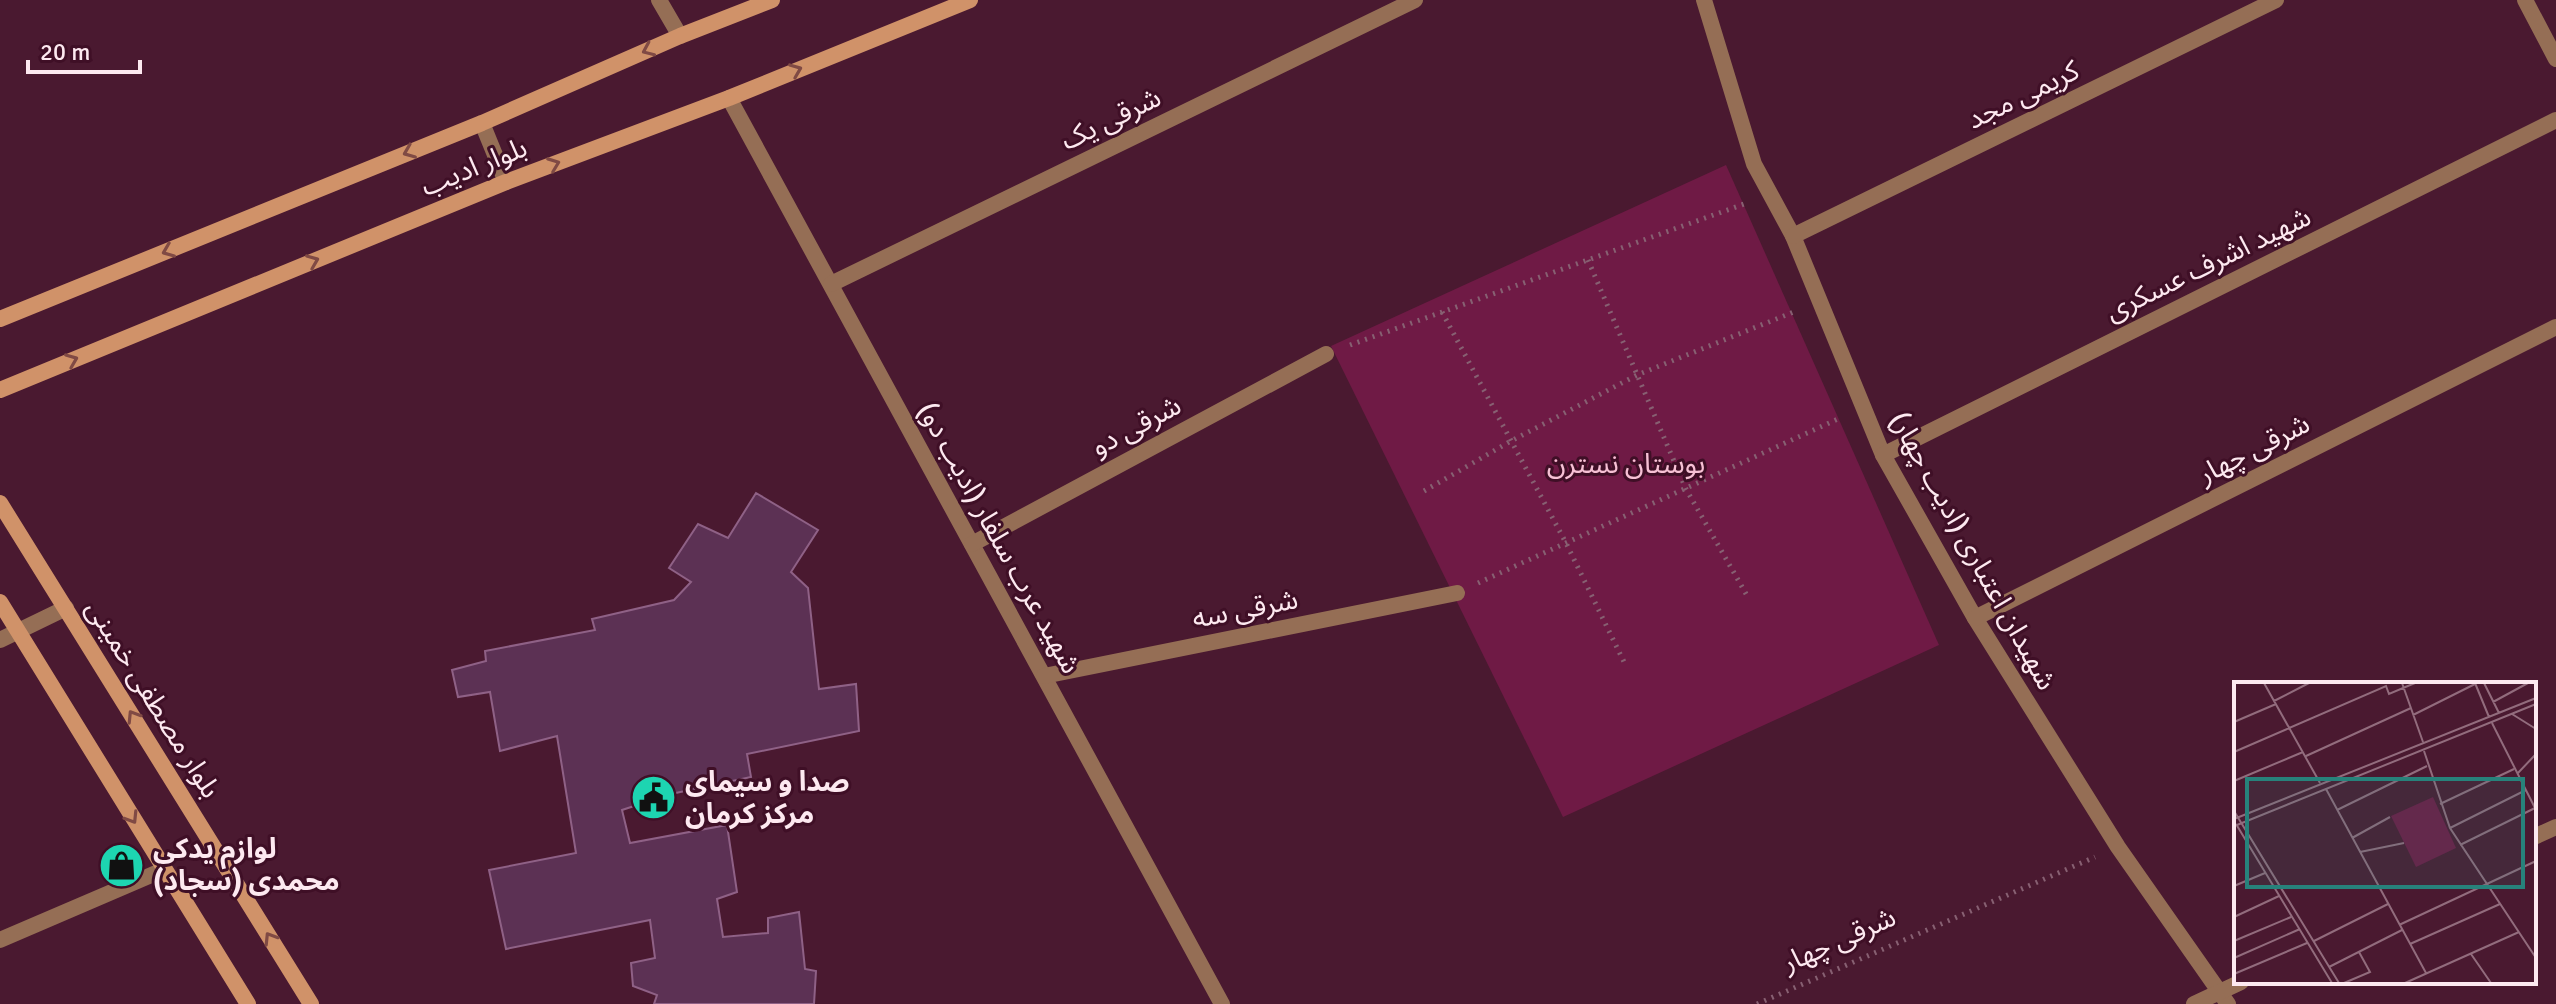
<svg xmlns="http://www.w3.org/2000/svg" width="2556" height="1004" viewBox="0 0 2556 1004" font-family="Signika,'Noto Sans Arabic',sans-serif">
<style>
.green{fill:#6f1a45}
.building{fill:#5c3154;stroke:#8f6186;stroke-width:2}
.lines{fill:none;stroke-linecap:round;stroke-linejoin:round}
.path{stroke:#876072;stroke-width:5;stroke-dasharray:2 6;stroke-linecap:butt}
.minor{stroke:#956e55;stroke-width:16}
.tertiary{stroke:#956e55;stroke-width:16}
.secondary{stroke:#d09269;stroke-width:16}
.oneway{stroke:#804a44}
.labels{text-anchor:middle;dominant-baseline:central;stroke-width:6;stroke-linejoin:round;paint-order:stroke}
.street-label{font-size:28px;fill:#fde9f0;stroke:#3f0f26}
.park-label{font-size:28px;fill:#f7c1d5;stroke:#3f0f26}
.poi-label{font-size:28px;font-weight:bold;fill:#fde9f0;stroke:#3f0f26;text-anchor:start}
.inset-road{fill:none;stroke:#926c7d;stroke-width:2}
.view{fill:#27827b;fill-opacity:0.15;stroke:#27827b;stroke-width:4}
.inset-edge{fill:none;stroke:#fde9f0;stroke-width:4}
</style>
<rect width="100%" height="100%" fill="#4a1930"/>
<polygon class="green" points="1726,165 1939,645 1563,817 1331,346"/>
<polygon class="building" points="756,493 818,530 791,572 808,588 819,689 856,684 859,731 747,754 751,777 671,794 622,810 630,843 727,825 737,892 717,899 723,937 768,933 768,918 799,912 805,969 816,971 814,1004 654,1004 657,995 633,986 631,963 655,958 650,920 506,949 489,870 576,853 557,736 500,751 490,692 458,697 452,670 486,661 485,651 595,630 592,619 674,600 691,582 669,568 698,524 728,538"/>
<g class="lines">
<g class="path">
<polyline points="1588,260 1686,489 1749,599"/>
<polyline points="1442,312 1566,543 1626,666"/>
<polyline points="1350,345 1747,203"/>
<polyline points="1424,491 1511,441 1637,375 1796,311"/>
<polyline points="1478,583 1840,418"/>
<polyline points="1757,1004 2095,857"/>
</g>
<g class="minor">
<polyline points="659,0 680,36"/>
<polyline points="1704,0 1754,164 1793,236 1883,455 1975,618 2118,847 2228,1004"/>
<polyline points="2525,0 2556,59"/>
<polyline points="729,98 1222,1004"/>
<polyline points="1793,236 2276,0"/>
<polyline points="831,284 1415,0"/>
<polyline points="1883,455 2556,120"/>
<polyline points="972,544 1326,354"/>
<polyline points="1975,618 2556,327"/>
<polyline points="1044,676 1457,593"/>
<polyline points="2534,837 2556,827"/>
<polyline points="0,940 163,870"/>
<polyline points="2194,1004 2241,982"/>
</g>
<g class="tertiary">
<polyline points="482,123 506,182"/>
<polyline points="0,640 66,608"/>
</g>
<g class="secondary">
<polyline points="0,319 482,123 680,36 772,0"/>
<polyline points="0,390 506,182 729,98 970,0"/>
<polyline points="0,503 311,1004"/>
<polyline points="0,602 248,1004"/>
</g>
</g>
<defs><path id="oneway-chevron" d="M-2-3.5L2.5 0L-2 3.5" fill="none" stroke-width="1.6" stroke-linecap="round" stroke-linejoin="round" transform="scale(2)"/></defs>
<g class="oneway">
<use href="#oneway-chevron" transform="translate(648 50) rotate(156)"/>
<use href="#oneway-chevron" transform="translate(796 70) rotate(-22)"/>
<use href="#oneway-chevron" transform="translate(409 152) rotate(158)"/>
<use href="#oneway-chevron" transform="translate(554 164) rotate(-21)"/>
<use href="#oneway-chevron" transform="translate(168 251) rotate(158)"/>
<use href="#oneway-chevron" transform="translate(313 261) rotate(-22)"/>
<use href="#oneway-chevron" transform="translate(72 360) rotate(-22)"/>
<use href="#oneway-chevron" transform="translate(133 716) rotate(-122)"/>
<use href="#oneway-chevron" transform="translate(132 818) rotate(58)"/>
<use href="#oneway-chevron" transform="translate(270 938) rotate(-122)"/>
</g>
<defs>
<symbol id="civic-disc" viewBox="-11 -11 22 22"><circle r="9.5" fill="#1dd5b1" stroke="#3f0f26"/><path d="M-.6-6.5H3V-4.5H.6V-3L4-1V1h2V6H-6V1h2V-1L-.6-3ZM-1.2 2.5V6h2.4V2.5Z" fill="#111"/></symbol>
<symbol id="shop-disc" viewBox="-11 -11 22 22"><circle r="9.5" fill="#1dd5b1" stroke="#3f0f26"/><path d="M-5-2.5h2.3a2.7 3.5 0 0 1 5.4 0H5L5.5 6h-11ZM-1.5-2.5h3a1.5 2.3 0 0 0-3 0Z" fill="#111"/></symbol>
</defs>
<g fill-rule="evenodd">
<use href="#civic-disc" x="628" y="772" width="51" height="51"/>
<use href="#shop-disc" x="96" y="840" width="51" height="51"/>
</g>
<g class="labels">
<g class="street-label">
<text transform="translate(2023 95) rotate(-26)">کریمی مجد</text>
<text transform="translate(1111 119) rotate(-26)">شرقی یک</text>
<text transform="translate(474 167) rotate(-22)">بلوار ادیب</text>
<text transform="translate(2208 264) rotate(-26)">شهید اشرف عسکری</text>
<text transform="translate(1136 426) rotate(-28)">شرقی دو</text>
<text transform="translate(2254 449) rotate(-27)">شرقی چهار</text>
<text transform="translate(999 538) rotate(61)">شهید عرب سلفار (ادیب دو)</text>
<text transform="translate(1973 551) rotate(61)">شهیدان اعتباری (ادیب چهار)</text>
<text transform="translate(1245 609) rotate(-11)">شرقی سه</text>
<text transform="translate(153 699) rotate(58)">بلوار مصطفی خمینی</text>
<text transform="translate(1839 940) rotate(-24)">شرقی چهار</text>
</g>
<g class="park-label">
<text x="1626" y="464">بوستان نسترن</text>
</g>
<g class="poi-label">
<text x="685" y="782">صدا و سیمای<tspan x="685" dy="32">مرکز کرمان</tspan></text>
<text x="153" y="849">لوازم یدکی<tspan x="153" dy="32">محمدی (سجاد)</tspan></text>
</g>
</g>
<g transform="translate(2234 682)">
<rect width="302" height="302" fill="#4a1930"/>
<path d="M199,115L222,166L182,185L157,134Z" fill="#6f1a45"/>
<path class="inset-road" d="M30,1L86,101M168,1L189,60M241,1L255,35M250,1L265,31M40,19L75,1M259,20L294,1M278,32L302,47M179,33L241,2M0,40L42,22M258,41L302,128M190,69L216,146L302,276M0,70L152,4L155,12L181,1M72,74L177,26M283,92L302,72M0,99L69,70M92,107L192,291M206,122L280,87M103,128L193,84M0,129L105,301M0,137L302,16M2,142L98,301M3,143L302,22M216,146L292,108M118,156L156,135M226,163L301,126M126,170L170,161M0,204L31,191M0,235L45,214M165,243L302,179M0,259L57,235M80,259L154,222M176,262L266,222M237,272L257,301M0,276L66,247M95,285L168,248M0,292L73,261M110,301L136,290L125,270M171,301L285,250"/>
<path class="view" d="M13,97H289V205H13Z"/>
<rect width="302" height="302" class="inset-edge"/>
</g>
<path d="M28 60v12h112v-12" fill="none" stroke="#fde9f0" stroke-width="4"/>
<text x="40" y="60" font-size="24" fill="#fde9f0" stroke="#3f0f26" stroke-width="6" paint-order="stroke">20 m</text>
</svg>
